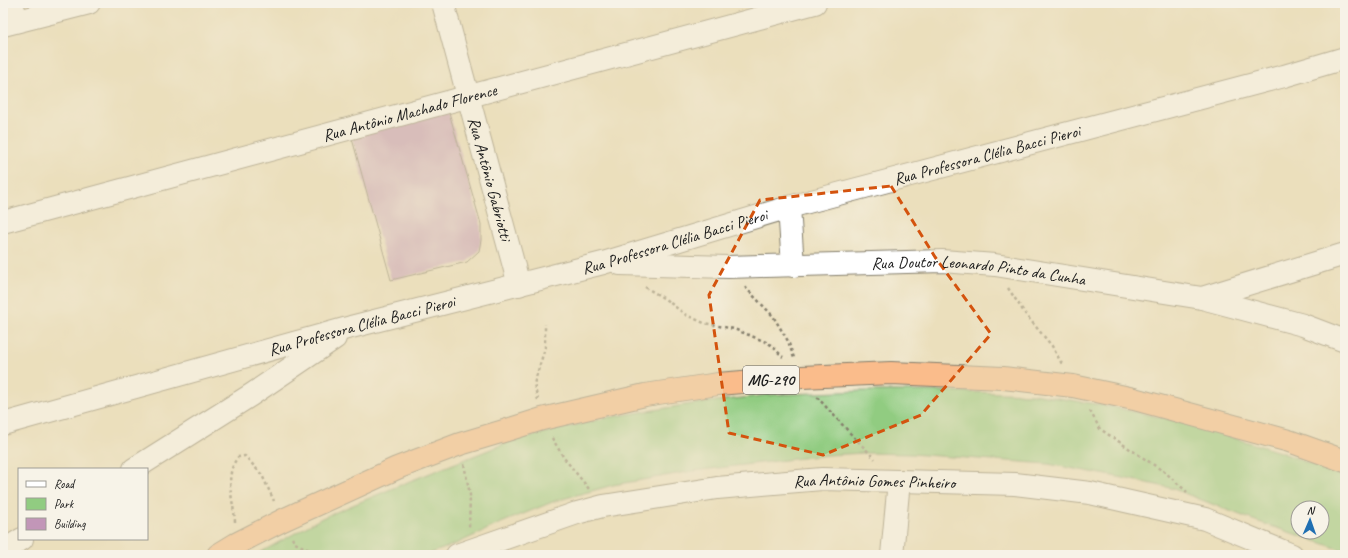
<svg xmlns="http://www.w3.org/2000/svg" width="1348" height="558" viewBox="0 0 1348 558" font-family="Caveat,sans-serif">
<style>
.green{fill:#91cc81;stroke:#56744e;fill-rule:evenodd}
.building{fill:#c296b8}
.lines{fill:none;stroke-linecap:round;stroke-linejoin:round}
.minor-casing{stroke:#847e6c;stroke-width:24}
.highway-casing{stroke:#847e6c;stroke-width:24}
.path{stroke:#847e6c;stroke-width:2.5;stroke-dasharray:3 3;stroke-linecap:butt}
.minor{stroke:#fff;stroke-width:22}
.highway{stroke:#fabc8b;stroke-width:22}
.marked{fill:none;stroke:#d4530e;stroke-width:3;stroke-dasharray:8 5;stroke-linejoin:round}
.labels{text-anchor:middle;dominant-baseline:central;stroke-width:3.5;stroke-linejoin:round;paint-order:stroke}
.shield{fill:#f7f3e8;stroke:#5e5c59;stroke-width:1}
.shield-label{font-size:16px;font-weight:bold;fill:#1c1c1c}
.street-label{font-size:17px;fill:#1c1c1c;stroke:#f7f3e8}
</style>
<rect width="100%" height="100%" fill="#f7f3e8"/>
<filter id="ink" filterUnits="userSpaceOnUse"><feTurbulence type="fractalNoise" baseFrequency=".025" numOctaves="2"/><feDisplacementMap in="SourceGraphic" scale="8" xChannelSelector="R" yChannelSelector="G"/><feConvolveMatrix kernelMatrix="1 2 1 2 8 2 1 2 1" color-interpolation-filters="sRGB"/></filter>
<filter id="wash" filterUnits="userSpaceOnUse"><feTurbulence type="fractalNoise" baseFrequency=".012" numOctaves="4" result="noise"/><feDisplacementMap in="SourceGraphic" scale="16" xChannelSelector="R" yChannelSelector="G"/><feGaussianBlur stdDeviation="0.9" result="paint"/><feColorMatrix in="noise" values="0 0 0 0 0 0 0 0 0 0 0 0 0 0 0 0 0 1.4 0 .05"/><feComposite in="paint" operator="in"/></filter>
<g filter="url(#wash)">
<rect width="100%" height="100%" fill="#ebdfbc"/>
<path class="green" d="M863,391H938L1032,394L1108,406L1182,422L1280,452L1345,477V551L1253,520L1171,488L1118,477L1048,464L911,454L864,453L827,455L693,471L613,485L555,501L501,523L456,544L426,555H256L322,518L410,481L514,440L610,417L692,404L768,395ZM1298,508H1322V532H1298Z"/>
<g id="blocks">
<polygon class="building" points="448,109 481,224 481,240 479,251 467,262 391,280 351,135"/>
</g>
</g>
<g filter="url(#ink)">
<use href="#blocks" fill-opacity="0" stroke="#847e6c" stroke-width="1"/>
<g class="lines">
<defs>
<g id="minor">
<polyline points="12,3 17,21"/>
<path id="s1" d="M443,3L519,285"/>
<polyline points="3,25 89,3"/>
<polyline points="789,207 793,266"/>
<path id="s2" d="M3,222L815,3"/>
<path id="s3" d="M620,264L728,267L942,261L995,265L1202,298L1303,325L1345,341"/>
<polyline points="1202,298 1345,254"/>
<path id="s4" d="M3,424L351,327L603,263L789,207L1284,76L1345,58"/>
<polyline points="134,469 251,395 335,338"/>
<polyline points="3,551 22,539"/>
<path id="s5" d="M457,555L577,513L603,506L717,488L822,479L1015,484L1090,493L1205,519L1292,555"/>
<polyline points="892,555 899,481"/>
</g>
<polyline id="highway" points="218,555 236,544 283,520 397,468 460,444 507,430 542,419 645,395 718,384 802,377 891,373 1003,378 1073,386 1134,399 1289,441 1345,461"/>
</defs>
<use href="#minor" class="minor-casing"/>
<use href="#highway" class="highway-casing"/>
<g class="path">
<polyline points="645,287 665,299 686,315 704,323 734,329 766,342 771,345 783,357"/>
<polyline points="745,287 773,316 788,341 794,358"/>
<polyline points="1008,288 1026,315 1052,346 1062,364"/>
<polyline points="817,397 850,433 875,459"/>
<polyline points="538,400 534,384 545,348 545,324"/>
<polyline points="1090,411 1100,429 1166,473 1187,492"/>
<polyline points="552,438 564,458 589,489"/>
<polyline points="464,464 470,495 469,529"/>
<path d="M235,522C234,501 223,476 238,457L245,456L262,475L274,501"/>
<polyline points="292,538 295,543 320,555"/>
</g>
<use href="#minor" class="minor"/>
<use href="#highway" class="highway"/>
</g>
</g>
<path d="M0 0H1348V558H0ZM891,186L935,257L991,334L921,415L823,455L729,433L709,295L760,200Z" fill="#ebdfbc" fill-opacity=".55" fill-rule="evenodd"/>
<path class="marked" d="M891,186L935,257L991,334L921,415L823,455L729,433L709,295L760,200Z"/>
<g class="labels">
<rect class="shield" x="743" y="366" width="56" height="28" rx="3"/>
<g class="shield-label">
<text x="771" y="380">MG-290</text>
</g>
<g class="street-label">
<text stroke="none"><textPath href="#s2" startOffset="421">Rua Antônio Machado Florence</textPath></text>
<text stroke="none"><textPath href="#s4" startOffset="1020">Rua Professora Clélia Bacci Pieroi</textPath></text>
<text stroke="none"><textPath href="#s1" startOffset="182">Rua Antônio Gabriotti</textPath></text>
<text stroke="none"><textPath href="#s4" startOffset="696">Rua Professora Clélia Bacci Pieroi</textPath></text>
<text stroke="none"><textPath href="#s3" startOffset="359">Rua Doutor Leonardo Pinto da Cunha</textPath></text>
<text stroke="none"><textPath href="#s4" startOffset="372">Rua Professora Clélia Bacci Pieroi</textPath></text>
<text stroke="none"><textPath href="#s5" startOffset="427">Rua Antônio Gomes Pinheiro</textPath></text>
</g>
</g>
<rect width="1348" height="558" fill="none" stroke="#f7f3e8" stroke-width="16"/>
<rect x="18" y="468" width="130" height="72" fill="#f7f3e8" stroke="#9f9d96"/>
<rect x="26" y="481" width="20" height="6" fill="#ffffff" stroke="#9f9d96"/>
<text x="54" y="488" font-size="12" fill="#1c1c1c">Road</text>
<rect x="26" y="498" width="20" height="12" fill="#91cc81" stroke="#9f9d96"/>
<text x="54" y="508" font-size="12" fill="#1c1c1c">Park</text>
<rect x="26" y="518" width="20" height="12" fill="#c296b8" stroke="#9f9d96"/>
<text x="54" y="528" font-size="12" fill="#1c1c1c">Building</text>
<g transform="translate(1310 520) rotate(2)"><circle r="19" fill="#f7f3e8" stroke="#9f9d96"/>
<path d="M0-3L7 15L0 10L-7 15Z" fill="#1f6fb2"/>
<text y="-6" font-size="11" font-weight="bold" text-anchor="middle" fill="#1c1c1c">N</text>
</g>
</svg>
